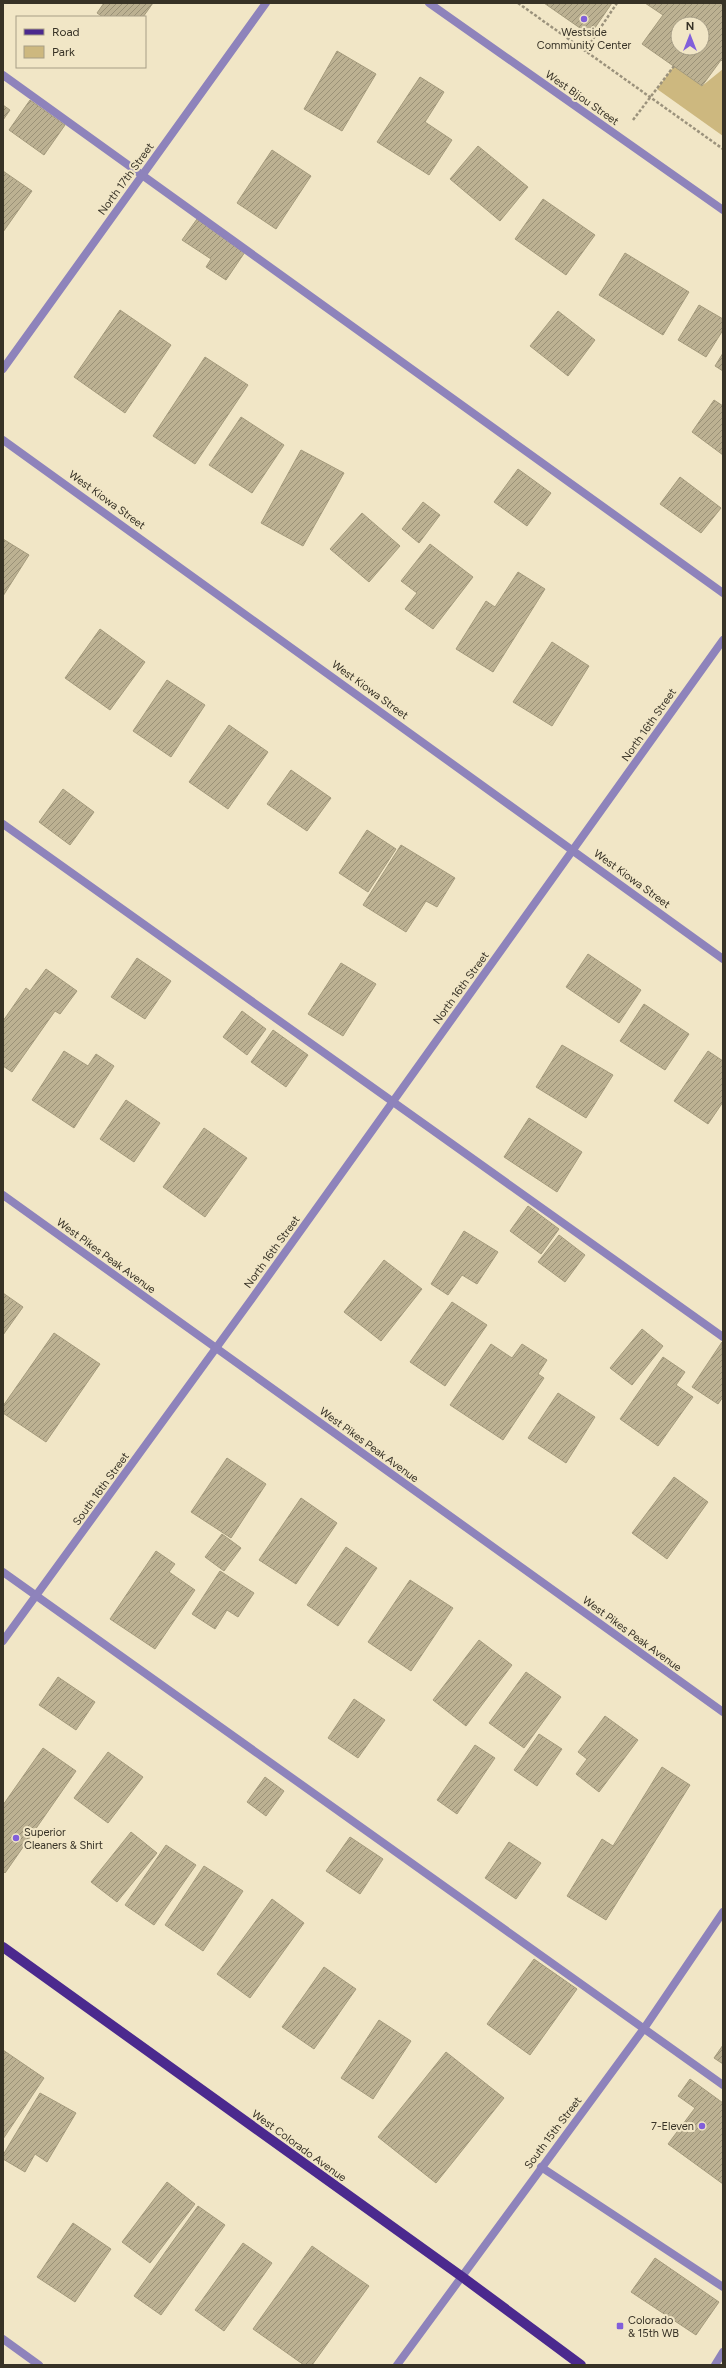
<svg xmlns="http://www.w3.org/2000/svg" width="726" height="2368" viewBox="0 0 726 2368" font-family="Figtree,sans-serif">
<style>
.green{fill:#cdb87f}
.building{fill:url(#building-hatch);stroke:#a59b7d;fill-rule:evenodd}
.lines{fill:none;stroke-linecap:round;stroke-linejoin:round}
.path{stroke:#9b927c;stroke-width:2.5;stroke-dasharray:3 2;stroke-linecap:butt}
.service{stroke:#8e83bb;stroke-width:8}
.minor{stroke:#8e83bb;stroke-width:8}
.tertiary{stroke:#8e83bb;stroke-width:8}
.primary{stroke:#4b298e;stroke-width:10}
.poi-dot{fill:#815fda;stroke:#f1e6c6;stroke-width:1.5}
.labels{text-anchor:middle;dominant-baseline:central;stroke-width:4;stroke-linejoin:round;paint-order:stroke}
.poi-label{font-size:11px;fill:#373226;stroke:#f1e6c6;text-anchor:start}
.street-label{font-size:11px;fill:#373226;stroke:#f1e6c6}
</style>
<defs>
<pattern id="building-hatch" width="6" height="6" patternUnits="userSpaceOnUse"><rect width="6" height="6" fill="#bcb192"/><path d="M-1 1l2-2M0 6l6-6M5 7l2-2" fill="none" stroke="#9a9177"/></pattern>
</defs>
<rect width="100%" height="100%" fill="#f1e6c6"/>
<polygon class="green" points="674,66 702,86 723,69 723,136 657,89"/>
<g class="building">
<polygon points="104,3 153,3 143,17 103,17 97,13"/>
<polygon points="544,3 612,3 590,35"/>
<path d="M645,3H723V62L721,60L702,86L642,44L663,15ZM678,24H702V48H678Z"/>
<polygon points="337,51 376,74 342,131 304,109"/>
<polygon points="420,77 444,92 425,122 452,140 429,175 377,142"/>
<polygon points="30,100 65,125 44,155 9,130"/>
<polygon points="3,105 10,110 3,120"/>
<polygon points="478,146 528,187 500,221 450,179"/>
<polygon points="272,150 311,176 276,229 237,203"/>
<polygon points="3,171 32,191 3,232"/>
<polygon points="543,199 595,235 566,275 515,239"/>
<polygon points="197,219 245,252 226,280 206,267 211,259 182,240"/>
<polygon points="625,253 689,292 663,335 599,295"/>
<polygon points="699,305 723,319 723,330 706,357 678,340"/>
<polygon points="120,310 171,345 125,413 74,377"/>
<polygon points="558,311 595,340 568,376 530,346"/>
<polygon points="723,353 723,371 715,366"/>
<polygon points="205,357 248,385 195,464 153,436"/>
<polygon points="714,400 723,406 723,455 692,432"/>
<polygon points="241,417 284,445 252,493 209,465"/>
<polygon points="301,450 344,473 303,546 261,523"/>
<polygon points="518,469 551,493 527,526 494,502"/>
<polygon points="680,477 721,508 701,533 660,504"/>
<polygon points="423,502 440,515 419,543 402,529"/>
<polygon points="362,513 400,546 369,582 330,549"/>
<polygon points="3,539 29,555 3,596"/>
<polygon points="430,544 473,577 433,629 405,609 417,593 401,581"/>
<polygon points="518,572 545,589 493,672 456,649 486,601 495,607"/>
<polygon points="100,629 145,662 110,710 65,678"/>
<polygon points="552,642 589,666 552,726 513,702"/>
<polygon points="167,680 205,705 171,757 133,731"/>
<polygon points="229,725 268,752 228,809 189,782"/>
<polygon points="291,770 331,798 307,831 267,804"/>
<polygon points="63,789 94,812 70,845 39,822"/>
<polygon points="367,830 396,849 368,892 339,873"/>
<polygon points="401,845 455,878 437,907 426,901 406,932 363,905"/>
<polygon points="588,954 641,990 619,1023 566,987"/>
<polygon points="137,958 171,981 145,1019 111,997"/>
<polygon points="341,963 376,984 343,1036 308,1014"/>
<polygon points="46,969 77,991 60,1014 55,1011 12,1072 3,1066 3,1021 26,988 30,991"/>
<polygon points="644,1004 689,1034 665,1070 620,1041"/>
<polygon points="242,1011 266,1029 247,1055 223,1037"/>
<polygon points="273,1030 308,1055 286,1087 251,1062"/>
<polygon points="562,1045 613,1075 586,1118 536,1087"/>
<polygon points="64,1051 88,1066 96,1054 114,1066 74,1128 32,1100"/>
<polygon points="708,1051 723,1061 723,1102 708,1124 674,1101"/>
<polygon points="126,1100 160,1123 134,1162 100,1139"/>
<polygon points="529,1118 582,1152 557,1192 504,1157"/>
<polygon points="204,1128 247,1158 205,1217 163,1187"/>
<polygon points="528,1206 559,1229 541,1254 510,1231"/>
<polygon points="464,1231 498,1252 477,1284 462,1275 448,1295 431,1284"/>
<polygon points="559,1235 585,1255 565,1282 538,1262"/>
<polygon points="384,1260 422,1289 381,1341 344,1312"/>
<polygon points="3,1293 23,1307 3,1335"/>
<polygon points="452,1302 487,1325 445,1386 410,1362"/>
<polygon points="642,1329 663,1346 632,1385 610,1368"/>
<polygon points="54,1333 100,1364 46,1442 3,1413 3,1406"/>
<polygon points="722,1342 723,1397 718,1404 692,1387"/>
<polygon points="491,1344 512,1358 522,1344 547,1360 538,1374 544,1378 503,1440 450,1405"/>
<polygon points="663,1357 685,1372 676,1385 693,1397 658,1446 620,1419"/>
<polygon points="558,1393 595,1417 566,1463 528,1438"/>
<polygon points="227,1458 266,1484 231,1538 191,1512"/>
<polygon points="674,1477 708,1502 667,1559 632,1533"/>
<polygon points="301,1498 337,1523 296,1584 259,1560"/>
<polygon points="222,1534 241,1548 224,1571 205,1557"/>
<polygon points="346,1547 377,1568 338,1626 307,1605"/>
<polygon points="156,1551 175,1564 169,1572 195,1590 155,1649 110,1619"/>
<polygon points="220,1571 254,1593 238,1617 227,1610 215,1629 192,1614"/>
<polygon points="410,1580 453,1608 411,1671 368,1642"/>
<polygon points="479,1640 512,1665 466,1726 433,1700"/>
<polygon points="526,1672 561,1697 524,1748 489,1723"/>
<polygon points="58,1677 95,1702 76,1730 39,1705"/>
<polygon points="354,1699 385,1720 358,1758 328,1738"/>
<polygon points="605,1716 638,1740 599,1792 576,1774 587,1759 578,1752"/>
<polygon points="539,1734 562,1749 537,1786 514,1770"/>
<polygon points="475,1745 495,1758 457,1814 437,1800"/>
<polygon points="43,1748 76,1771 5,1873 3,1871 3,1805"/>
<polygon points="108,1752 143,1777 108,1823 74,1798"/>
<polygon points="662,1767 690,1785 606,1920 567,1896 602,1839 613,1846"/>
<polygon points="265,1777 284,1791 266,1816 247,1802"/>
<polygon points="131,1832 157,1853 117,1902 91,1882"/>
<polygon points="350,1837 383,1859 360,1894 326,1871"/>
<polygon points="509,1842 541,1863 516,1899 485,1878"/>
<polygon points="166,1845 196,1865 154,1925 125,1905"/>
<polygon points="204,1866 243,1891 203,1951 165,1925"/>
<polygon points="272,1899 304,1923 250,1998 217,1974"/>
<polygon points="534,1959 577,1989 530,2055 487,2024"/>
<polygon points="324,1967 356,1989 314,2049 282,2027"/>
<polygon points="379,2020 411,2041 373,2099 341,2078"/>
<polygon points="723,2045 723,2064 714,2058"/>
<polygon points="3,2050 44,2078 3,2139"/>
<polygon points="446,2052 504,2098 436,2183 378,2137"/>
<polygon points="690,2079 723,2103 723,2184 668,2144 695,2108 678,2096"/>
<polygon points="40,2093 76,2113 47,2162 35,2154 25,2172 3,2159 3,2155"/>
<polygon points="167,2182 195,2204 150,2263 122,2242"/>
<polygon points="198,2206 225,2225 161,2315 134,2296"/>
<polygon points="73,2223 111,2249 75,2302 37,2277"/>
<polygon points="243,2243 272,2263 224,2331 195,2310"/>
<polygon points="312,2246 369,2286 312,2365 304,2365 253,2329"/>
<polygon points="655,2258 719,2302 696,2335 631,2292"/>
</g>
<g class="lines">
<g class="path">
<polyline points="518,3 723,149"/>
<polyline points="585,51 617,3"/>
<polyline points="633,120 674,66"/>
</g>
<g class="service">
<polyline points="3,75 723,593"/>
<polyline points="3,824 723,1337"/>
<polyline points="3,1572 723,2085"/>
<polyline points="541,2167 723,2287"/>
<polyline points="3,2339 39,2365"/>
<polyline points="715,2365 723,2352"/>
</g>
<g class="minor">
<polyline points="429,3 723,210"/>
<polyline points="3,440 723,959"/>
<polyline points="3,1195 723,1712"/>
<polyline points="3,1641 251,1300 723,640"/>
<polyline points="397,2365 645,2027 723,1912"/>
</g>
<polyline class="tertiary" points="3,369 266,3"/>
<polyline class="primary" points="3,1947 461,2276 581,2365"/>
</g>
<g class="poi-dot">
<circle cx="584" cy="19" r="4"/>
<circle cx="16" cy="1838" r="4"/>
<circle cx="702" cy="2126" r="4"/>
<rect x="616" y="2322" width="8" height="8" rx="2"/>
</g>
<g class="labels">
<g class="poi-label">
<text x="584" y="32" text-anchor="middle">Westside<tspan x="584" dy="13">Community Center</tspan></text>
<text x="24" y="1832">Superior<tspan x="24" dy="13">Cleaners &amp; Shirt</tspan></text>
<text x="694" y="2126" text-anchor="end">7-Eleven</text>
<text x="628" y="2320">Colorado<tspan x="628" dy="13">&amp; 15th WB</tspan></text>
</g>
<g class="street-label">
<text transform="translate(582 98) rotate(35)">West Bijou Street</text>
<text transform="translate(126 179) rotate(-54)">North 17th Street</text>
<text transform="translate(107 500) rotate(36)">West Kiowa Street</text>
<text transform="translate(370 690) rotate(36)">West Kiowa Street</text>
<text transform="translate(649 725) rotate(-55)">North 16th Street</text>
<text transform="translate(632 879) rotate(36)">West Kiowa Street</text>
<text transform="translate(461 988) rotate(-54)">North 16th Street</text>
<text transform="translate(272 1252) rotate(-54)">North 16th Street</text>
<text transform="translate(106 1256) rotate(36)">West Pikes Peak Avenue</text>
<text transform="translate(369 1445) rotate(36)">West Pikes Peak Avenue</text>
<text transform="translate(101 1489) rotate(-54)">South 16th Street</text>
<text transform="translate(632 1634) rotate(36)">West Pikes Peak Avenue</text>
<text transform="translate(553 2133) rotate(-53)">South 15th Street</text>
<text transform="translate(299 2146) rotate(36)">West Colorado Avenue</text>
</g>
</g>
<rect width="726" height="2368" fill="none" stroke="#373226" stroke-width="8"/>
<rect x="16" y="16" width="130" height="52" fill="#f1e6c6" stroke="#a79e86"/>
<rect x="24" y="29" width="20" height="6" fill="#4b298e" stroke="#a79e86"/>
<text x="52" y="36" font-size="12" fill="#373226">Road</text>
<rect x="24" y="46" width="20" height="12" fill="#cdb87f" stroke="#a79e86"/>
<text x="52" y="56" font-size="12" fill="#373226">Park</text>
<g transform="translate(690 36)"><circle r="19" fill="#f1e6c6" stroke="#a79e86"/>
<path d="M0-3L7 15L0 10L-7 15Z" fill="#815fda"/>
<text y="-6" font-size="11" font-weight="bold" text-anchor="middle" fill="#373226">N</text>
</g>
</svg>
